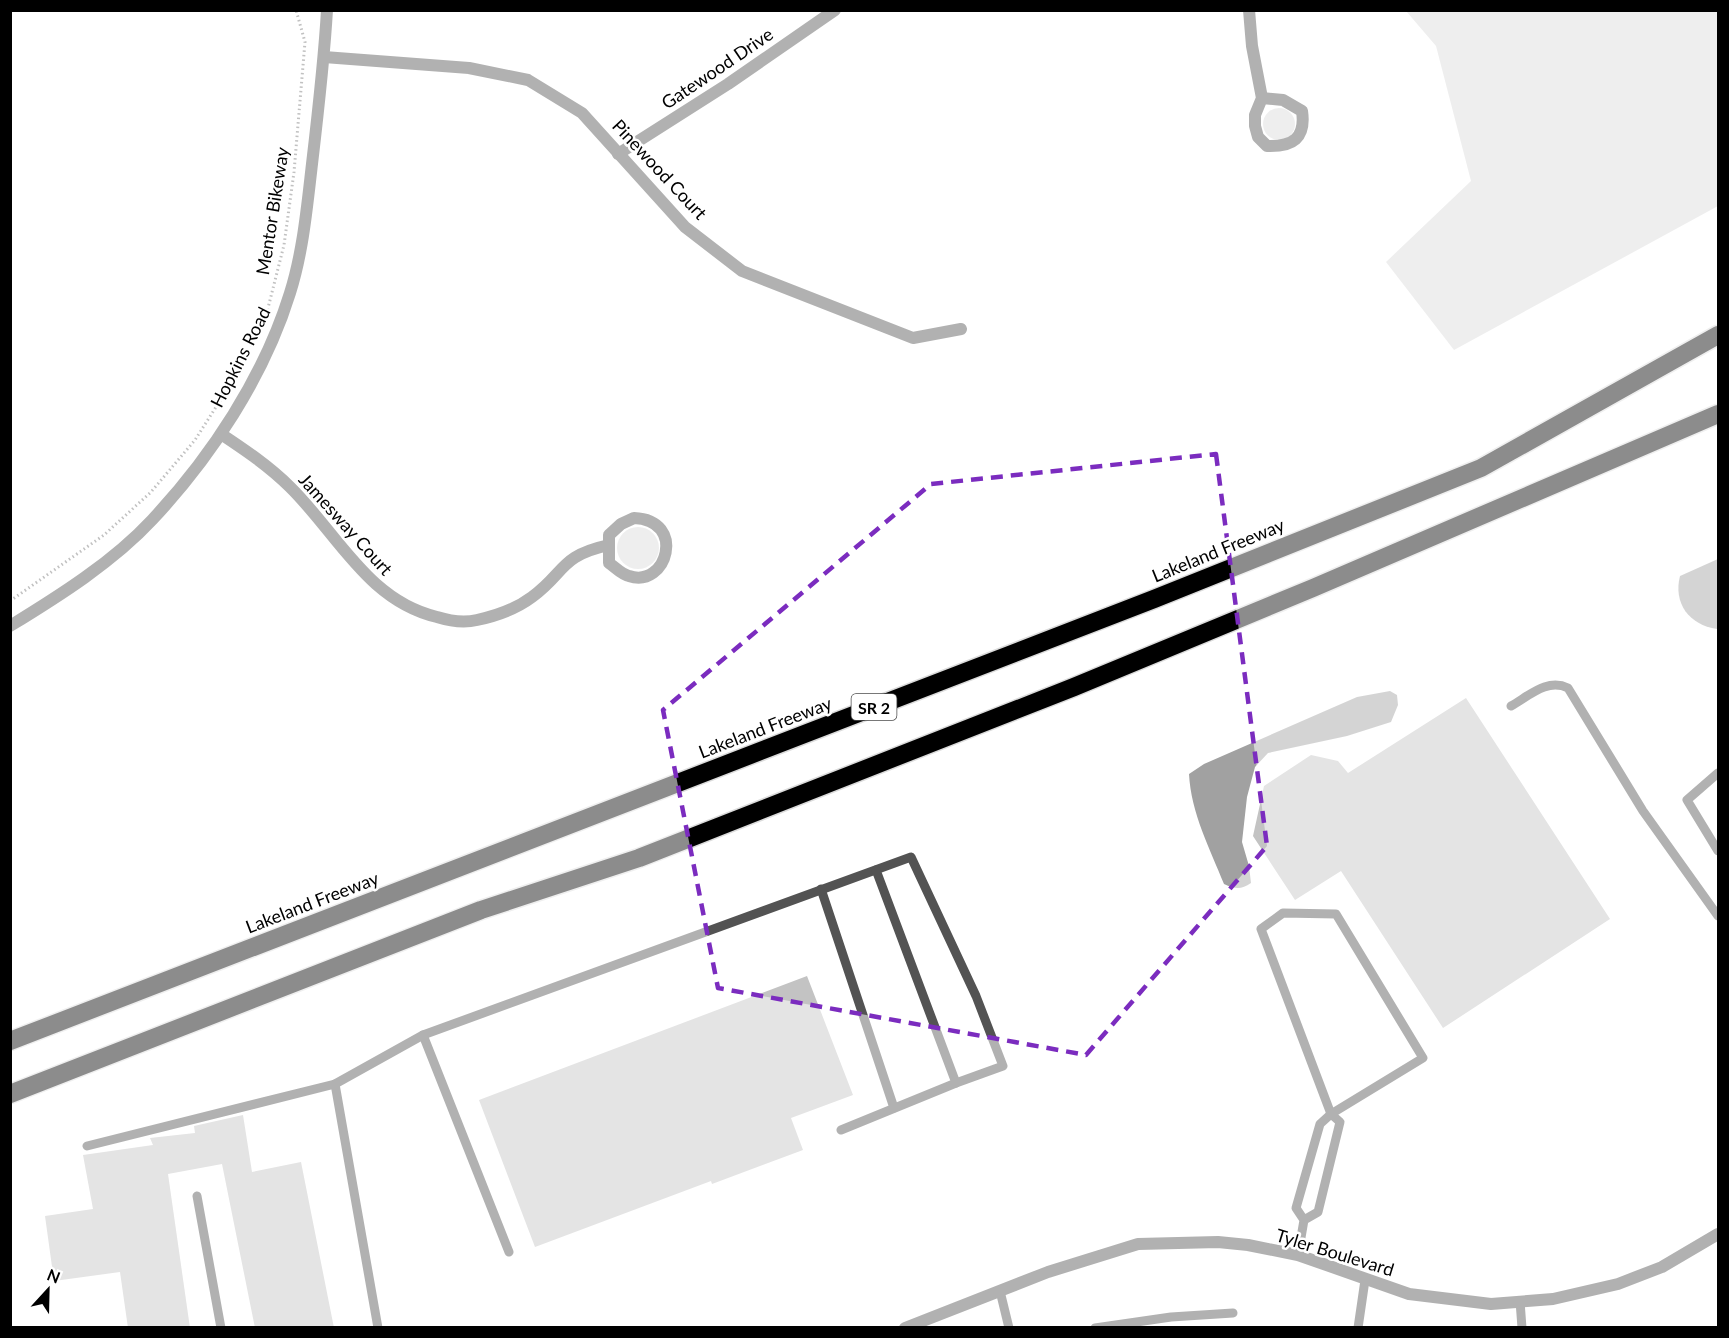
<svg xmlns="http://www.w3.org/2000/svg" width="1729" height="1338" viewBox="0 0 1729 1338" font-family="Lato,sans-serif">
<style>
.green{fill:#dadada}
.water{fill:#a1a1a1}
.building{fill:#c3c3c3}
.lines{fill:none;stroke-linecap:round;stroke-linejoin:round}
.motorway-casing{stroke:#dbdbdb;stroke-width:21}
.path{stroke:#757575;stroke-width:3;stroke-dasharray:1.5 3;stroke-linecap:butt}
.service{stroke:#535353;stroke-width:9}
.minor{stroke:#535353;stroke-width:12}
.tertiary{stroke:#535353;stroke-width:12}
.motorway{stroke:#000;stroke-width:18}
.marked{fill:none;stroke:#7b2cbf;stroke-width:4.5;stroke-dasharray:12 8;stroke-linejoin:round}
.labels{text-anchor:middle;dominant-baseline:central;stroke-width:5;stroke-linejoin:round;paint-order:stroke}
.shield{fill:#fff;stroke:#4c4c4c;stroke-width:1.5}
.shield-label{font-size:16px;font-weight:bold;fill:#000}
.street-label{font-size:18px;fill:#000;stroke:#fff}
</style>
<rect width="100%" height="100%" fill="#fff"/>
<g class="green">
<polygon points="1406,11 1718,11 1718,206 1454,350 1386,262 1471,181 1436,46"/>
<circle cx="1279" cy="124" r="16"/>
<circle cx="638" cy="548" r="21"/>
</g>
<g class="water">
<path d="M1718,559V628L1717,629C1689,625 1673,603 1680,576Z"/>
<path d="M1390,691L1397,695L1398,705L1391,722L1347,736L1268,753L1255,767L1247,797L1242,842L1249,866L1251,883C1241,890 1235,889 1224,884C1210,849 1191,813 1189,774L1204,764L1357,697Z"/>
</g>
<g class="building">
<polygon points="1466,698 1610,919 1443,1028 1341,871 1295,900 1253,836 1264,786 1311,755 1338,761 1348,773"/>
<polygon points="807,976 853,1095 791,1118 803,1150 712,1184 711,1181 535,1247 479,1100"/>
<polygon points="243,1115 252,1172 301,1162 334,1328 255,1328 222,1164 168,1174 190,1328 128,1328 120,1272 54,1281 45,1216 93,1209 83,1155 153,1145 150,1138 195,1133 194,1126"/>
</g>
<g class="lines">
<defs>
<g id="motorway">
<polyline points="10,1041 1154,599 1481,468 1718,335"/>
<polyline points="10,1094 481,910 639,858 1074,687 1313,588 1718,414"/>
</g>
</defs>
<use href="#motorway" class="motorway-casing"/>
<polyline class="path" points="10,601 104,535 151,492 195,440 230,385 254,339 267,312 284,245 294,172 305,42 296,10"/>
<g class="service">
<path d="M1511,706C1529,696 1547,678 1568,688L1643,811L1718,916"/>
<polyline points="1718,773 1687,800 1718,851"/>
<polyline points="821,889 894,1108"/>
<polygon points="1283,913 1336,914 1423,1058 1331,1114 1261,929"/>
<polyline points="423,1035 509,1252"/>
<polyline points="335,1084 423,1035 911,857 976,996 1003,1066 956,1083"/>
<polyline points="841,1130 956,1083 876,870"/>
<polyline points="87,1146 335,1084 378,1328"/>
<polyline points="197,1196 221,1328"/>
<polyline points="1298,1255 1304,1220 1296,1208 1320,1124 1331,1114 1340,1122 1318,1212 1304,1220"/>
<polyline points="1000,1291 1009,1328"/>
<polyline points="1520,1301 1522,1328"/>
<polyline points="1095,1328 1171,1317 1233,1313"/>
<polyline points="1358,1328 1365,1280"/>
</g>
<g class="minor">
<path d="M1249,10L1252,46L1262,98L1255,115V126L1258,137L1267,146C1293,147 1306,138 1302,111L1283,100L1262,98"/>
<polyline points="324,57 469,68 528,80 582,113 685,227 742,271 913,338 961,329"/>
<polyline points="618,154 728,84 835,10"/>
<path d="M221,434C245,450 269,466 290,487C337,533 368,601 437,617C450,621 464,623 477,620C496,616 516,609 532,597C566,572 559,556 609,545"/>
<path d="M634,518C687,520 667,589 629,576C621,574 615,567 609,563V535L621,524Z"/>
<path d="M10,626C59,596 113,562 152,520C211,457 264,377 290,293C303,252 307,207 312,164C318,113 324,62 327,10"/>
</g>
<polyline class="tertiary" points="905,1328 1048,1272 1138,1244 1218,1242 1248,1245 1298,1255 1409,1294 1491,1304 1553,1299 1618,1284 1662,1267 1718,1234"/>
<use href="#motorway" class="motorway"/>
</g>
<path d="M0 0H1729V1338H0ZM1216,454L1267,846L1086,1055L718,988L663,710L931,484Z" fill="#fff" fill-opacity=".55" fill-rule="evenodd"/>
<path class="marked" d="M1216,454L1267,846L1086,1055L718,988L663,710L931,484Z"/>
<g class="labels">
<rect class="shield" x="851.5" y="694" width="45" height="26" rx="4.5"/>
<g class="shield-label">
<text x="874" y="707">SR 2</text>
</g>
<g class="street-label">
<text transform="translate(717 68) rotate(-34)">Gatewood Drive</text>
<text transform="translate(660 169) rotate(47)">Pinewood Court</text>
<text transform="translate(272 211) rotate(-81)">Mentor Bikeway</text>
<text transform="translate(240 357) rotate(-63)">Hopkins Road</text>
<text transform="translate(346 524) rotate(48)">Jamesway Court</text>
<text transform="translate(1218 550) rotate(-22)">Lakeland Freeway</text>
<text transform="translate(765 727) rotate(-21)">Lakeland Freeway</text>
<text transform="translate(312 902) rotate(-21)">Lakeland Freeway</text>
<text transform="translate(1335 1252) rotate(17)">Tyler Boulevard</text>
</g>
</g>
<rect width="1729" height="1338" fill="none" stroke="#000000" stroke-width="24"/>
<g transform="translate(48 1290) rotate(22)" stroke="#ffffff" stroke-width="4.5" paint-order="stroke">
<path d="M0-4.5L10 22L0 15L-10 22Z" fill="#000000"/>
<text y="-9" font-size="16" font-weight="bold" text-anchor="middle" fill="#000000">N</text>
</g>
</svg>
